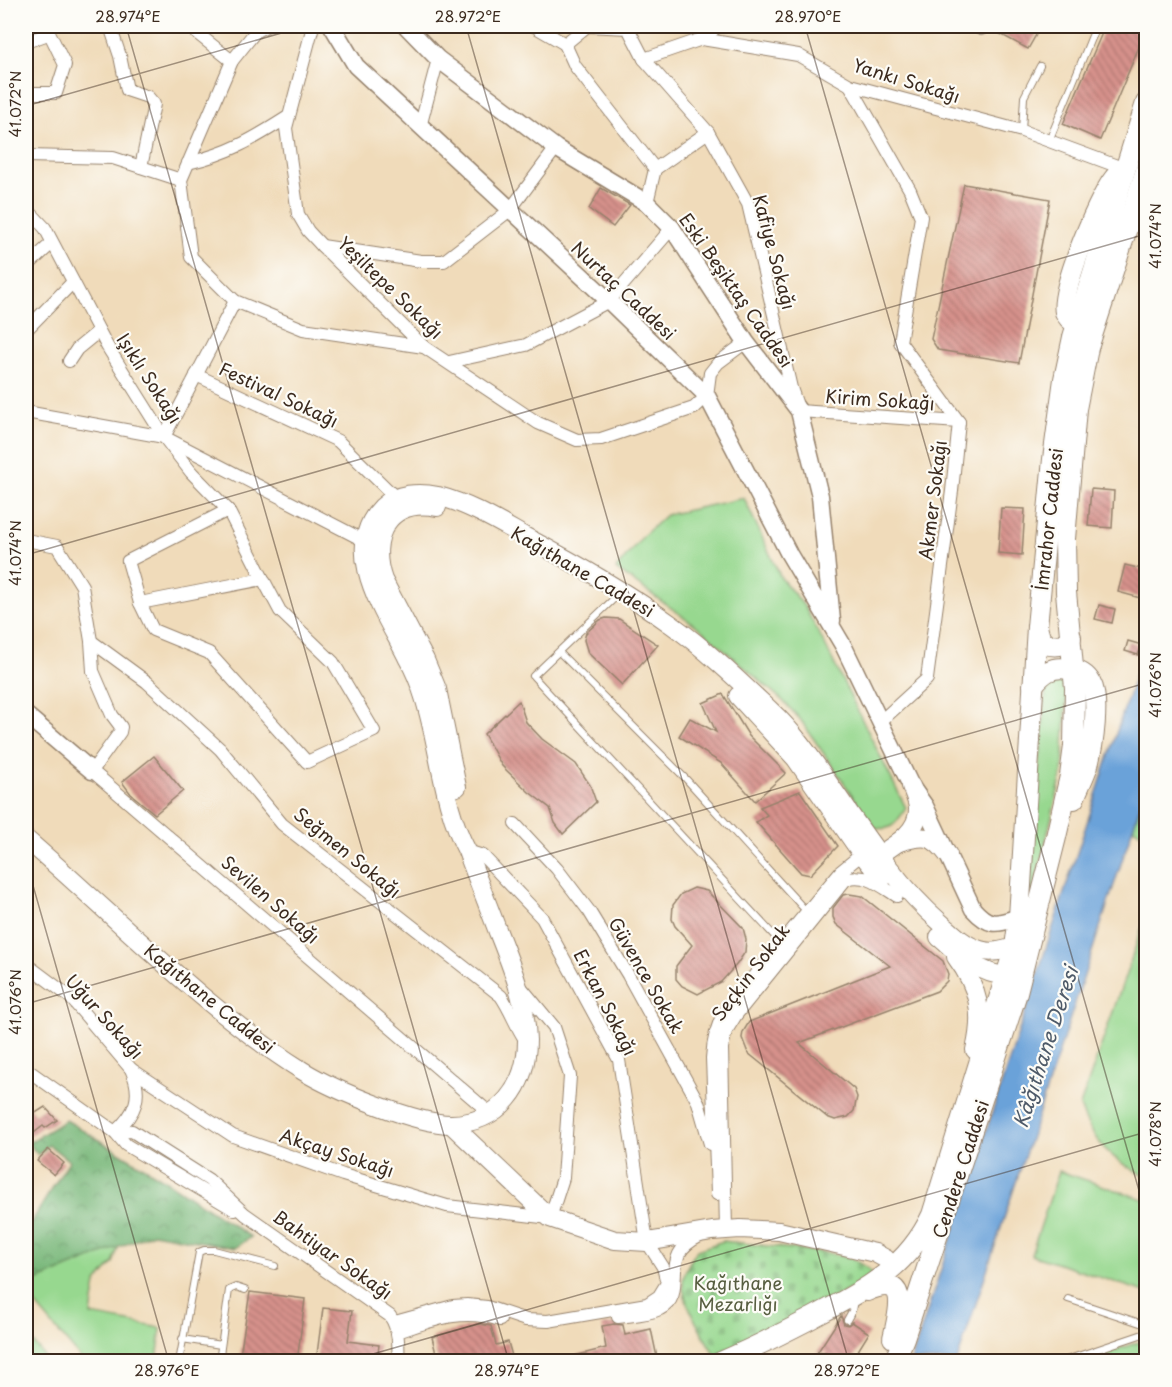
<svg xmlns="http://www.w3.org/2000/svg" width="1172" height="1387" viewBox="0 0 1172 1387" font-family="'Playpen Sans',sans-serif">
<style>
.green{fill:#97d88f;stroke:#698156;stroke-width:1.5}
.forest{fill:url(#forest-crowns);stroke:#5a714c;stroke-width:1.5}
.cemetery{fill:url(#cemetery-stones);stroke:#698156;stroke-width:1.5}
.water{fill:#6ba2d9;stroke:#53667c;stroke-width:1.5}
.building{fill:url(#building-back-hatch)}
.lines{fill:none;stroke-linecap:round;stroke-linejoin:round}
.service-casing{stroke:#96826c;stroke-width:8}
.minor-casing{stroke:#96826c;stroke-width:14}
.tertiary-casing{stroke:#96826c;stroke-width:19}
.secondary-casing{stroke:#96826c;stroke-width:20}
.primary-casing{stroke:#96826c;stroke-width:22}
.service{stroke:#fff;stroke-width:6}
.minor{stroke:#fff;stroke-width:12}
.tertiary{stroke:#fff;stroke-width:16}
.secondary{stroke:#fff;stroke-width:18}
.primary{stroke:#fff;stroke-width:20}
.ticks{fill:none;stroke:#3b2a1e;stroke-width:1.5;stroke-opacity:0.45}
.labels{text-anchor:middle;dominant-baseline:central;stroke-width:4.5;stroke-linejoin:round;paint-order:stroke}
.street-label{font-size:18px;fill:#3b2a1e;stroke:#fdfcf7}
.park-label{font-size:18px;fill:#575e40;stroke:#fdfcf7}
.water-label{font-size:20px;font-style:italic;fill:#4e5a69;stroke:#fdfcf7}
.neatline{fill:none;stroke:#3b2a1e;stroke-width:2}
.ticks-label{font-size:15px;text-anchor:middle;fill:#3b2a1e}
</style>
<defs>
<pattern id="forest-crowns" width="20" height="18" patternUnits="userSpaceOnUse" patternTransform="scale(1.5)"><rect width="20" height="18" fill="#79b87a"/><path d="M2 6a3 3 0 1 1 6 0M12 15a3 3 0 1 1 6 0" fill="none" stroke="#649663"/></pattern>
<pattern id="cemetery-stones" width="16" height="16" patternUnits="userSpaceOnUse" patternTransform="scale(1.5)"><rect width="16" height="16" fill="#97d88f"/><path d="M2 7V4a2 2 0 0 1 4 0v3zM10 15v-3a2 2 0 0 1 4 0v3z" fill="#83ba7b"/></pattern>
<pattern id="building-back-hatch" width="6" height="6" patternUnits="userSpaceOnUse" patternTransform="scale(1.5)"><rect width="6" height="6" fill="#d6918b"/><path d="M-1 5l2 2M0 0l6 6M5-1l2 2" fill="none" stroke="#af7771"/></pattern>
</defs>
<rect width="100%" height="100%" fill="#fdfcf7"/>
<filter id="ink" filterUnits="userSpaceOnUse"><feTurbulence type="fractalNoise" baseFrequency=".0167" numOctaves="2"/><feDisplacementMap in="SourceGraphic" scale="12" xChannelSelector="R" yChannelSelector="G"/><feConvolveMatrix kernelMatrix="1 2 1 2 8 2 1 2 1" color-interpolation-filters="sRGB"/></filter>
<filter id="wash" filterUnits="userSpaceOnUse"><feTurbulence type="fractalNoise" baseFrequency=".008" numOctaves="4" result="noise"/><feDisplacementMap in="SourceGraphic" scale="24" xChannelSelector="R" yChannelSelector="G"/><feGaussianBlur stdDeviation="1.35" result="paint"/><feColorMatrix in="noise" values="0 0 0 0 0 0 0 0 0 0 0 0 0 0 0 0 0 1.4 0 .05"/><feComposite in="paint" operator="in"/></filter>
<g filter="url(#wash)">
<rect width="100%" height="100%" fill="#f0dbba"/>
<g class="green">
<path d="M744,498L781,578L804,606L823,641L906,808C898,821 891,833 874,827L800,719L782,700L698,627L616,569L644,535L666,515Z"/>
<polygon points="1054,680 1064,681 1067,683 1063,771 1032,897 1029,896 1046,688 1047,685"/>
<polygon points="1146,788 1146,836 1133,828"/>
<path d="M1146,917V1176C1114,1163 1091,1140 1080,1106Z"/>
<polygon points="1059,1171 1146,1200 1145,1292 1031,1255"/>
<polygon points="119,1245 113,1263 96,1283 91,1315 161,1328 157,1361 83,1361 34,1303 26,1310 26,1285"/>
<polygon points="26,1334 48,1361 26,1361"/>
<polygon points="1146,1340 1146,1361 1109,1361 1105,1353"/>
</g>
<polygon class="forest" points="66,1120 160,1177 251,1237 235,1248 153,1233 26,1285 26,1231 69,1161 49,1145 38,1155 28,1143"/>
<path class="cemetery" d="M723,1241L828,1253L853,1259L871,1271L873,1277L755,1340L715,1355C705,1339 683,1303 683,1285C682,1272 691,1261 697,1250Z"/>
<polygon class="water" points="1146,642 1146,788 957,1361 911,1361"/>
<g id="blocks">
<g class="building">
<polygon points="991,26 1041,26 1028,49 991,29"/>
<polygon points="1105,26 1146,26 1146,30 1100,140 1063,124"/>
<polygon points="964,184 1050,199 1019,363 938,350 931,339"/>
<polygon points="601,188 630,205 613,227 589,209"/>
<polygon points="1091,489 1114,491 1112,528 1088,526"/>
<polygon points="1001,508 1025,509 1022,555 998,553"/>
<polygon points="1125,565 1146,570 1146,591 1144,599 1118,592"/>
<polygon points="1099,605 1115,609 1112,623 1095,619"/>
<polygon points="606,618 619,619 658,645 622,685 588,653 584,640 586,633 600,620"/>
<polygon points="1128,641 1142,645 1138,655 1125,651"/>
<polygon points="723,694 749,736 786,773 755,801 721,763 679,736 690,718 716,732 703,703"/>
<polygon points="519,701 526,722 542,739 576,764 590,785 596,802 563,834 555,823 550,808 529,792 502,766 484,734"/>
<polygon points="154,756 183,791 155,814 131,794 122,782"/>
<polygon points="800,791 838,846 810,875 801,873 756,822 767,815 760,807"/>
<polygon points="694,888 707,891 743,928 746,939 745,952 737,964 721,982 698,994 682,986 676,979 676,966 692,945 675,926 672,919 673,905 681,894"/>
<polygon points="849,894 862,896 943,961 948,974 947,981 937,991 799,1043 854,1089 857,1097 854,1111 848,1117 835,1120 827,1117 748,1053 742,1038 743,1032 749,1022 890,966 836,924 833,917 833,908 843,895"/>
<polygon points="26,1102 34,1114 45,1107 57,1120 45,1128 43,1126 26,1139"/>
<polygon points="48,1149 64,1163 54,1175 37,1161"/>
<polygon points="250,1292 305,1299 297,1362 239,1362"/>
<polygon points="323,1308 352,1311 348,1341 379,1345 377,1362 316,1362"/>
<polygon points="841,1316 844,1324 848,1325 852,1322 869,1333 851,1362 832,1362 827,1359 826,1352 817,1353"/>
<polygon points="480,1324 491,1326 496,1345 508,1342 512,1356 493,1362 438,1362 432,1337"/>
<polygon points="614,1324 623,1325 625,1335 651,1329 658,1362 567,1362 566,1358 606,1348 602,1326"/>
</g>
</g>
</g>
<g filter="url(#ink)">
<use href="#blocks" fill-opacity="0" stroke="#96826c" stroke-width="1.5"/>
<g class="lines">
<defs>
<g id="service">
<polyline points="1022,131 1024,97 1040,66"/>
<polyline points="1049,141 1096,26"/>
<polyline points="620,593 533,676 781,943"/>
<polyline points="559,652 686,779 807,912"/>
<polyline points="1068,1299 1146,1325"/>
<polyline points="847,1320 852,1311 854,1300"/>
<polyline points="182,1339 221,1345"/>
<polyline points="751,1353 773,1362"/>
<polyline points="179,1362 199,1252 204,1250 214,1250 275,1266"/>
<polyline points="219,1362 229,1290 236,1287 245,1290"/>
<polyline points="814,1362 823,1356"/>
<polyline points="1060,1362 1146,1333"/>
</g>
<g id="minor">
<polyline points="110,26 120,56 127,90 148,97 154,104 141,167"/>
<polyline points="188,26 232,61"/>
<polyline points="266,26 256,31 232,61 181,180 191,257 235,301 303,329 424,347"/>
<polyline points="313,26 286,128 298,214 308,231 322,246 424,347 538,423 577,440 601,439 694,408 707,396 710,373 718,363 746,342"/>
<polyline points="534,26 565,44"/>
<polyline points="975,26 981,29 983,26"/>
<polyline points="628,28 644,59 702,39 798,55 850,85 1022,131 1125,169"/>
<polyline points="702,39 718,26"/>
<polyline points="26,42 48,34"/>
<polyline points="565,44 575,66 655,169 708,132"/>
<polyline points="565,44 587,26 628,28 629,26"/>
<polyline points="644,59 708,132 748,204 791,388 799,411 959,422"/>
<polyline points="850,85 910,190 921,217 900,342 959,422 952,491 927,679 881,721"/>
<polyline points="26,93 56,93 65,65 46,26"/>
<polyline points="420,127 438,59"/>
<polyline points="26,156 113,158 181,180"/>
<path d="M188,163C230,153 252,140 288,117"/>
<polyline points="647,203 655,169"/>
<polyline points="26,208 45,228 107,346 164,437 191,472 228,510 263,579 140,603"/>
<polyline points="322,246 421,261 444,261 510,210 556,148"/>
<polyline points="26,267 52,243"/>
<polyline points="26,330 73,282"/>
<polyline points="69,361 77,349 99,331"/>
<polyline points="449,362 526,345 609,301 672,228"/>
<polyline points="196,375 338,441 396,498"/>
<polyline points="26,412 164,437 365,541"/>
<polyline points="164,437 235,301"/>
<polyline points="228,510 128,561 140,603 153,630 209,653 307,762 374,731 333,662 280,611 263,579"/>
<polyline points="26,540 57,546 82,586 91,641 93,671 112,715 121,727 120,732 92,771 491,1114"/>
<path d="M91,641L147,682L220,749L282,824L501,996C510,1009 515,1024 524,1038"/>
<polyline points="515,824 557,869 589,911 628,975 698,1102 710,1144"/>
<path d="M26,964L70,997L131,1069C143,1096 136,1113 115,1132"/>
<polyline points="26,1069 115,1132 126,1145 235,1210"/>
<polyline points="131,1069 233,1136 343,1175 447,1206 550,1218 563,1178 570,1076 554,1027 520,986"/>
<path d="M115,1132L132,1131L209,1180L245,1214L390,1316C399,1329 399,1346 398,1362"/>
<path d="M717,1194L712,1058C713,1041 716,1026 725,1011L840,872L862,854"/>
<path d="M726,1230L722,1048L726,1031L736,1015L846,879C865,872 881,886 897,896"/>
<path d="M618,1317C631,1315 647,1315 660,1309C683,1297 669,1273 679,1254C683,1246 692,1240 700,1236"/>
<polyline points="395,1322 453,1306 467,1305 487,1307 526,1320 548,1321 647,1304 659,1296 667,1283 663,1267 647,1242 619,1060 542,918 483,856 467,851"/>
<path d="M397,1332C434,1320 461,1308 500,1320"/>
</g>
<g id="tertiary">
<path d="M332,26L356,66L609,301L707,396L789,554L844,647L911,786L925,806L973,909C990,928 997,924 1019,917"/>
<polyline points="406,26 438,59 556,148 647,203 672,228 746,342 799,411 820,496 832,621"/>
<polyline points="26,715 92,771"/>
</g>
<g id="secondary">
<path d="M437,507C388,498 368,537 383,580L425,660L437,689L457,787"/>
<polyline points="738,696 796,759 862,854 882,879"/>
<path d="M26,839C117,917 201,1007 303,1071C334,1090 416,1124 451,1124C500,1123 527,1086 527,1040C526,1002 512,967 498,932C488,905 477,878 467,851C442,804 440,748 424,697C420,684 415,671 408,659C387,616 339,550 382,507C397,493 419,492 438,496C469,504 497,521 524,536C575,563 625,591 672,625C707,650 739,681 771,711C794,732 812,759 830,785C864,834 896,884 941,923C953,933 965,946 980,950C991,954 1004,950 1015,947"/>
<path d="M899,842C924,835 932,834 948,855"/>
<path d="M867,853L879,855C895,845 919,831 918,809C918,802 914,794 911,786"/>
<path d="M939,937C959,955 979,974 1007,976"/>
<path d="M956,957C979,988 984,1013 975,1050"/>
<polyline points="451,1124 550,1218 615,1240 647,1242 712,1231 740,1229 779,1231 875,1253 886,1259 894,1267"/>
</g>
<g id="primary">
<path d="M1088,324C1078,325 1069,322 1065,312C1059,292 1102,187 1118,174"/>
<path d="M1037,627L1040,638L1045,644C1056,647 1064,646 1071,637"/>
<path d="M1033,685C1043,673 1051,666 1068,669C1077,670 1086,674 1091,683C1100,699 1093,747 1088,765C1084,777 1078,788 1074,799"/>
<path d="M867,1291C911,1272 899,1312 893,1338"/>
<path d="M721,1362C751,1349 779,1335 808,1320C860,1292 906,1271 932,1215L1015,947L1019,917L1037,627L1053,459L1064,379L1073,337L1146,103"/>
<polyline points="894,1362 904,1338 1016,996 1056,837 1070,776 1074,746 1075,688 1066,592 1065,539 1076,409 1088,348 1146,170"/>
</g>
</defs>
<use href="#service" class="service-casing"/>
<use href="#minor" class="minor-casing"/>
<use href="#tertiary" class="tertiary-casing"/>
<use href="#secondary" class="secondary-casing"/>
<use href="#primary" class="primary-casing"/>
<use href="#service" class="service"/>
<use href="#minor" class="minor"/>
<use href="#tertiary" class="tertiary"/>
<use href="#secondary" class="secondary"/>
<use href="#primary" class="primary"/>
</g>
</g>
<path class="ticks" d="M126,26L509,1362M466,26L849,1362M805,26L1146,1215M1145,26L1146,30M26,106L306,26M26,555L1146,234M26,861L169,1362M26,1004L1146,683M345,1362L1146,1132"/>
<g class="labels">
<g class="street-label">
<text transform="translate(907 80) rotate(17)">Yankı Sokağı</text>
<text transform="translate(775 252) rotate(75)">Kafiye Sokağı</text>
<text transform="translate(391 287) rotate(44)">Yeşiltepe Sokağı</text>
<text transform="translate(624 290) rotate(43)">Nurtaç Caddesi</text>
<text transform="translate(737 290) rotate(55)">Eski Beşiktaş Caddesi</text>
<text transform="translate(150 378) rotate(57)">Işıklı Sokağı</text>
<text transform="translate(279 394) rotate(25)">Festival Sokağı</text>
<text transform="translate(880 399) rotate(4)">Kirim Sokağı</text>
<text transform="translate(932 500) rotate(-83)">Akmer Sokağı</text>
<text transform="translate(1048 519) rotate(-84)">İmrahor Caddesi</text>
<text transform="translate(583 571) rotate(30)">Kağıthane Caddesi</text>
<text transform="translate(348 852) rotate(39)">Seğmen Sokağı</text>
<text transform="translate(271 899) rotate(41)">Sevilen Sokağı</text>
<text transform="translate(750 972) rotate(-53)">Seçkin Sokak</text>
<text transform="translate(647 975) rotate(60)">Güvence Sokak</text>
<text transform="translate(210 998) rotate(39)">Kağıthane Caddesi</text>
<text transform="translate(606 1002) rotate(63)">Erkan Sokağı</text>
<text transform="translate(105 1016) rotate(48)">Uğur Sokağı</text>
<text transform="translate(337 1152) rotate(18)">Akçay Sokağı</text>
<text transform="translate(960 1169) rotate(-72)">Cendere Caddesi</text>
<text transform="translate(333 1254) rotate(35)">Bahtiyar Sokağı</text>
</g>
<g class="park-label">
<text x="738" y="1282">Kağıthane<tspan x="738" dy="21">Mezarlığı</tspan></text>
</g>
<g class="water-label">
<text transform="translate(1045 1047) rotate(-72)">Kâğıthane Deresi</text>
</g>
</g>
<rect width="1172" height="1387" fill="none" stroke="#fdfcf7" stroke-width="66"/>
<rect x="33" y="33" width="1106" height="1321" class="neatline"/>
<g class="ticks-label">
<text x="128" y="22">28.974°E</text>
<text x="468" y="22">28.972°E</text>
<text x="808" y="22">28.970°E</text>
<text transform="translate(16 104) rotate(-90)" y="5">41.072°N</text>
<text transform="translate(1156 236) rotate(-90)" y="5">41.074°N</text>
<text transform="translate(16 553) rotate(-90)" y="5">41.074°N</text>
<text transform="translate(1156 685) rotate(-90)" y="5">41.076°N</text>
<text transform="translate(16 1002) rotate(-90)" y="5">41.076°N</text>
<text transform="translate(1156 1134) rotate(-90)" y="5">41.078°N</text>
<text x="167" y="1376">28.976°E</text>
<text x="507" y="1376">28.974°E</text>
<text x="847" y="1376">28.972°E</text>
</g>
</svg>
